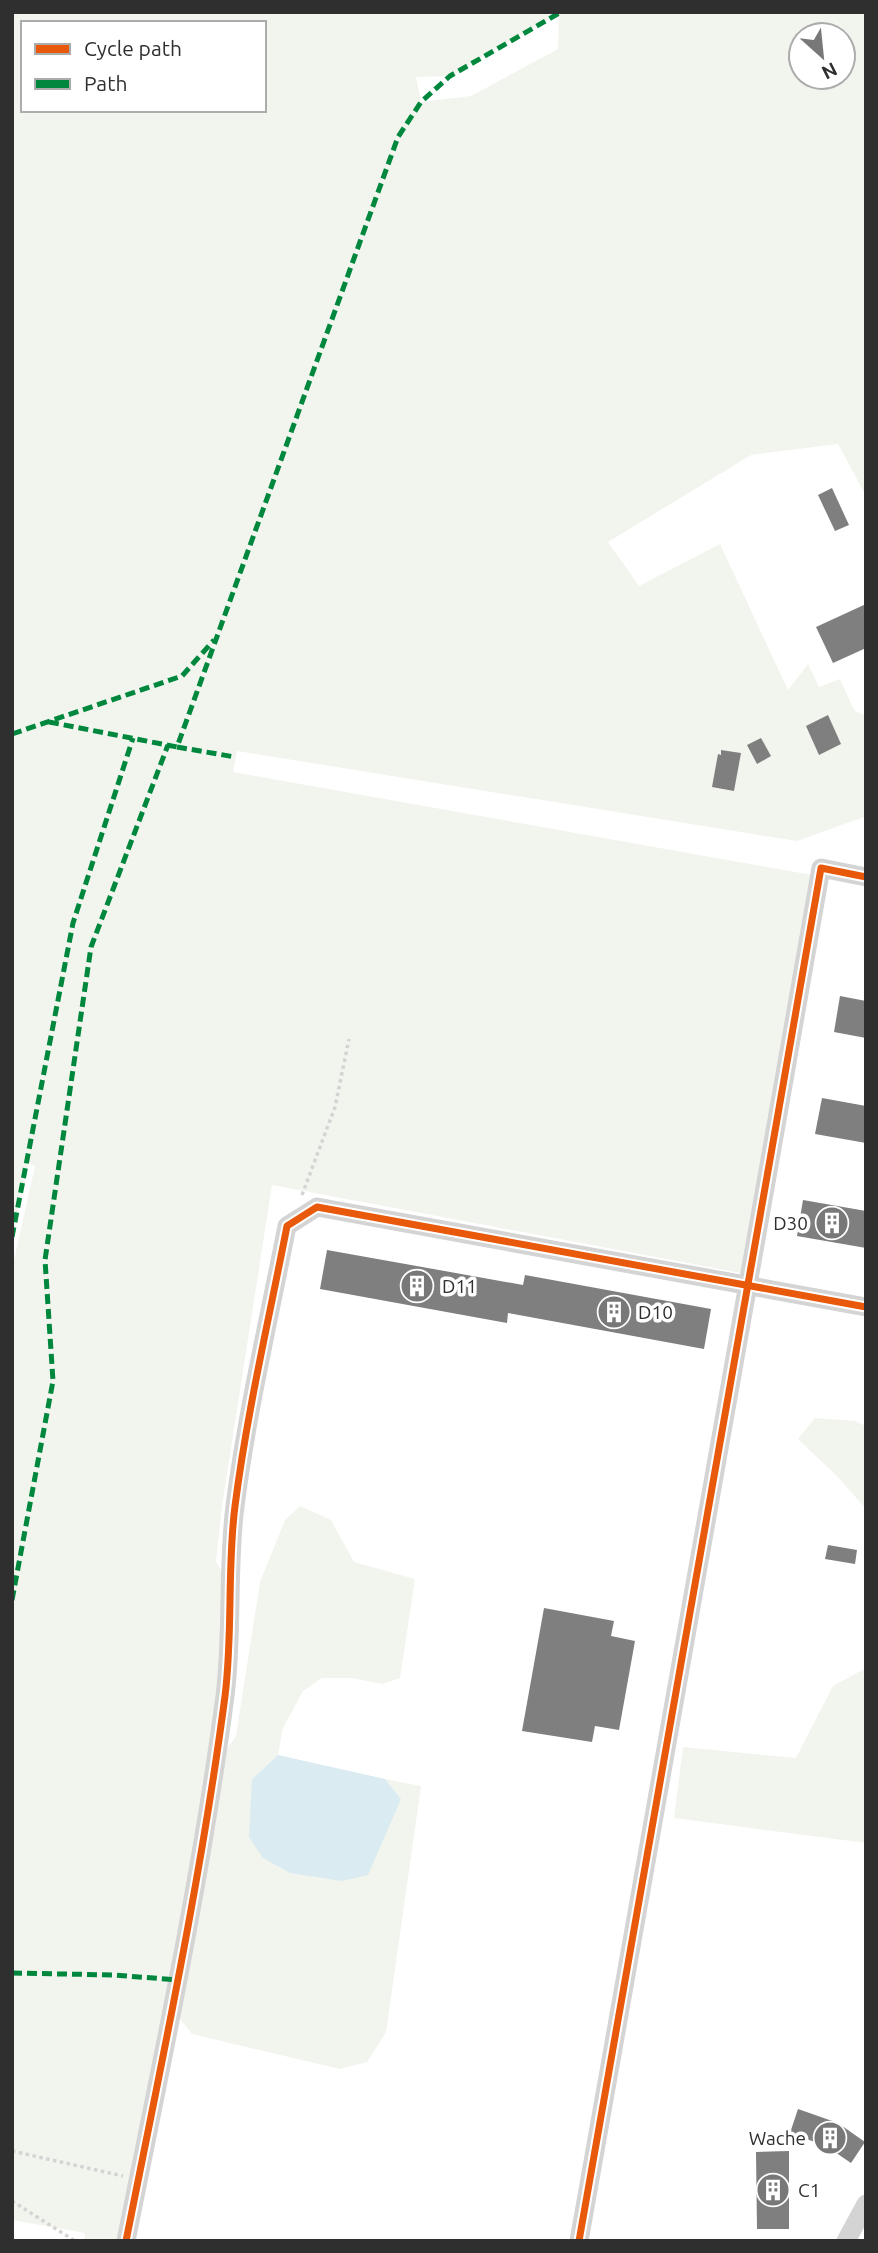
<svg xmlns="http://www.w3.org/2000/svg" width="878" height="2253" viewBox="0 0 878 2253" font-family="Ubuntu,sans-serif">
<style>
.green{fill:#f2f5ed;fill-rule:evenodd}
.water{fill:#daebf2}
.building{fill:#7f7f7f}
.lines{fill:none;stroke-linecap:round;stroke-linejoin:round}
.path{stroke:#d4d4d4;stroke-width:3.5;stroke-dasharray:3.5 3.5;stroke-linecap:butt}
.minor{stroke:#d4d4d4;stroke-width:19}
.quiet{stroke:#00873e;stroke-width:5;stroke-dasharray:10 5;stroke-linecap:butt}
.cycleway-casing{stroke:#fff;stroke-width:11}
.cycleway{stroke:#e8590c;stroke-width:7}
.labels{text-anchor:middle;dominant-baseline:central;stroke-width:7;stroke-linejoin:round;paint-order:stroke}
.poi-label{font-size:19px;fill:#2f2f2f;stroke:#fff;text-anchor:start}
</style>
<rect width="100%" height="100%" fill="#fff"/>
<g class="green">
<path d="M12,12H866V496L838,444L751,455L608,542L639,586L720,544L788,690L808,664L819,687L840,679L854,710L866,716L864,817L797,841L237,751L233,772L812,875L741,1273L272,1185L222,1506L216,1562L232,1588L224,1753L236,1736L260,1582L285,1520L300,1506L331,1520L354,1562L415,1579L400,1678L382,1684L352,1678H322L303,1691L283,1728L278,1755L252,1779L401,1800L385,1779L421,1786L386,2032L367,2062L340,2069L192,2034L173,2010L126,2241H84L85,2233L12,2220V1269L35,1166L29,1163L12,1237ZM559,13L558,49L471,96L421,102L416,77L450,76ZM23,23H264V110H23ZM801,35H843V77H801Z"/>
<polygon points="815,1418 855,1421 866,1426 866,1509 837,1476 798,1439"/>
<polygon points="866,1668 866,1843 674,1818 683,1747 796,1758 833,1686"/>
</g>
<polygon class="water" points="278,1755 385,1779 401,1799 368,1875 342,1881 290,1873 263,1858 249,1837 252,1779"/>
<g class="building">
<polygon points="832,488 849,525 835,531 818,495"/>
<polygon points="866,604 866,648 833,663 816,627"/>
<polygon points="828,715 841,744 819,755 806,726"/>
<polygon points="761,738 771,756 757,764 747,745"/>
<polygon points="721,750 741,753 734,791 712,787 718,754 721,755"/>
<polygon points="840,996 866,1001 866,1038 834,1032"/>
<polygon points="822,1098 866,1106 866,1143 815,1134"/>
<polygon points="803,1200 866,1211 866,1248 797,1236"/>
<polygon points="327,1250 523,1285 525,1275 711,1309 704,1349 508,1313 507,1323 320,1289"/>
<polygon points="828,1545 857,1550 855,1564 825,1559"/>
<polygon points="544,1608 614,1621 611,1636 635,1641 619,1730 595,1726 592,1742 522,1731"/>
<polygon points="798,2109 838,2123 865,2142 851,2163 826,2146 790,2133"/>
<polygon points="789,2151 789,2229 757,2229 756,2152"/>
</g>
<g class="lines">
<g class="path">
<polyline points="302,1195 335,1107 349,1039"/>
<polyline points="12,2151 123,2176"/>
<polyline points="12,2201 75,2241"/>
</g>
<g class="minor">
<path d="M126,2241C162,2060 201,1879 225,1696C233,1633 227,1568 235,1506C247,1412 269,1319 287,1226L317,1207L866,1307"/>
<path d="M579,2241C657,1783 742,1326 821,868L866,877"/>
<polyline points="846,2241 866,2204"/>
</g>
<g class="quiet">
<polyline points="49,722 177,747 398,137 421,102 450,76 561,12"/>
<polyline points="12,734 182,676 214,640"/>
<polyline points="177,747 235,757"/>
<polyline points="12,1237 73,923 133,738"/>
<polyline points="12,1600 53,1381 45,1260 91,947 168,745"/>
<polyline points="12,1973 114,1975 178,1980"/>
</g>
<defs>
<g id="cycleway">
<path d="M126,2241C162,2060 201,1879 225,1696C233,1633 227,1568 235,1506C247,1412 269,1319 287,1226L317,1207L866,1307"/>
<path d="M579,2241C657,1783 742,1326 821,868L866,877"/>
</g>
</defs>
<use href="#cycleway" class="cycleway-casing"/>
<use href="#cycleway" class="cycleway"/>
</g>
<defs>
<symbol id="building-disc" viewBox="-11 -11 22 22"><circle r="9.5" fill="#787878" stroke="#fff"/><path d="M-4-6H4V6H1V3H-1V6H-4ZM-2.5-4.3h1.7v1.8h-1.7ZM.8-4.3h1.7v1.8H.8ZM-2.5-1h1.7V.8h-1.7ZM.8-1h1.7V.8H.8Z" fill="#fff"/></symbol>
</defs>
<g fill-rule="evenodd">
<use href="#building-disc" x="813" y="1204" width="38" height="38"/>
<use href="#building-disc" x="398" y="1267" width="38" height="38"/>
<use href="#building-disc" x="595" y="1293" width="38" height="38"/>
<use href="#building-disc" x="811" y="2119" width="38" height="38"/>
<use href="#building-disc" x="754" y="2171" width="38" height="38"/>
</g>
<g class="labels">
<g class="poi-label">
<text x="808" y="1223" text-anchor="end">D30</text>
<text x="442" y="1286">D11</text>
<text x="638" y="1312">D10</text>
<text x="806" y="2138" text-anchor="end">Wache</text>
<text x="798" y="2190">C1</text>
</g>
</g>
<rect width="878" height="2253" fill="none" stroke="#2f2f2f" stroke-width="28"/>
<rect x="21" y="21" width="245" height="91" fill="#ffffff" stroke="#acacac" stroke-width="2"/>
<rect x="35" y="44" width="35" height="10" fill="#e8590c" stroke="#acacac" stroke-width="2"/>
<text x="84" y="56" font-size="21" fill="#2f2f2f">Cycle path</text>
<rect x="35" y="79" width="35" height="10" fill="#00873e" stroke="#acacac" stroke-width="2"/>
<text x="84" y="91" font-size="21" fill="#2f2f2f">Path</text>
<g transform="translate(822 56) rotate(153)"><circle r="33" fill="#ffffff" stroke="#acacac" stroke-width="2"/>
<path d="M0-5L12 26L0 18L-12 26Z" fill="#787878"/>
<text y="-10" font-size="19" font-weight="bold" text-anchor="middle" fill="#2f2f2f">N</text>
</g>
</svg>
